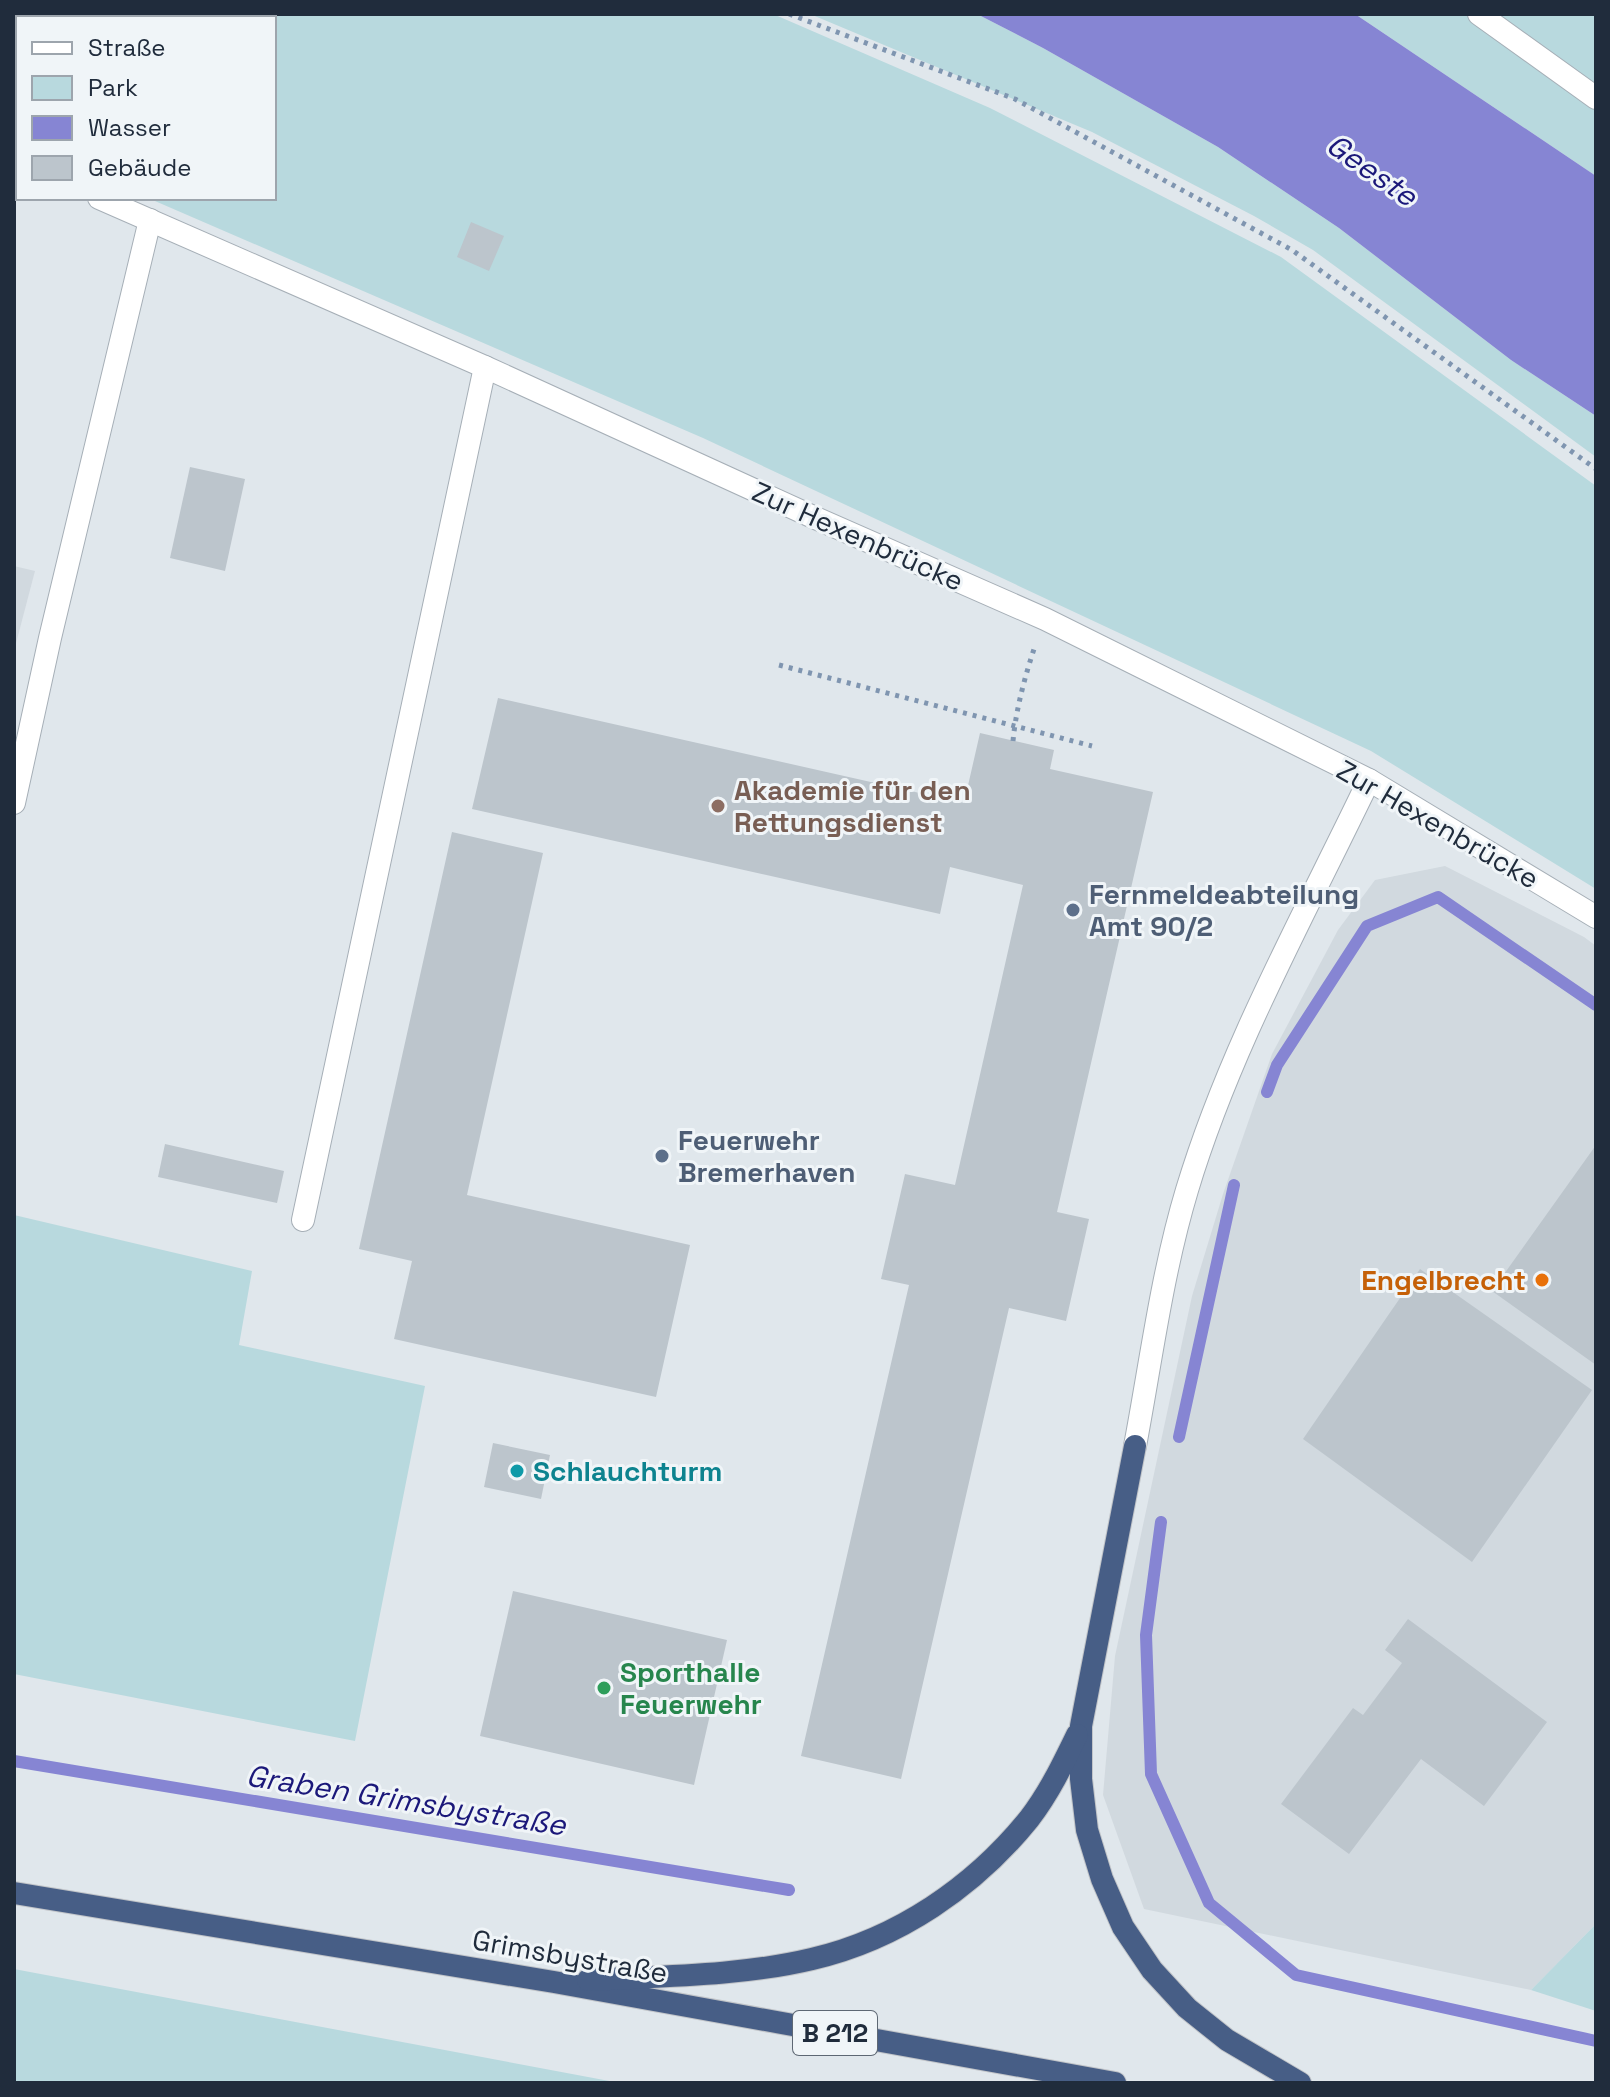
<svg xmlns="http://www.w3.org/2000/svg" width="1610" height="2097" viewBox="0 0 1610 2097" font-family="'Space Grotesk',sans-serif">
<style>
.built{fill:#d1d9df}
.green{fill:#b8d9de}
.water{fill:#8685d3}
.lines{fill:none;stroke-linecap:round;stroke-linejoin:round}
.stream{stroke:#8685d3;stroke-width:12}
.building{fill:#bcc5cc}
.service-casing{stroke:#a6afb7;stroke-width:24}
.minor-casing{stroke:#a6afb7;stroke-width:24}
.trunk-casing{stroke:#c1c4c8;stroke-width:24}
.path{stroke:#7f95b0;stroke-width:5;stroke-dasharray:4 6;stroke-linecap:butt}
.service{stroke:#fff;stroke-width:22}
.minor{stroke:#fff;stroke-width:22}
.trunk{stroke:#475e86;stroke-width:22}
.education-dot{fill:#8d6e63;stroke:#f0f5f8;stroke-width:3}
.service-dot{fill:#5c6f8a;stroke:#f0f5f8;stroke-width:3}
.food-dot{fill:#e8710a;stroke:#f0f5f8;stroke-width:3}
.culture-dot{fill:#0f9aa8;stroke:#f0f5f8;stroke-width:3}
.leisure-dot{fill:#2e9e5b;stroke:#f0f5f8;stroke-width:3}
.labels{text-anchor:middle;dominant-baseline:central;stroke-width:6;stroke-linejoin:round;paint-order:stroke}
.shield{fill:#f0f5f8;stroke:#5e6874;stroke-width:2}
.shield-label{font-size:26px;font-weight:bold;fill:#202c3c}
.street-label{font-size:28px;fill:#202c3c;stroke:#f0f5f8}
.education-label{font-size:28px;font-weight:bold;fill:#785e54;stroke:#f0f5f8;text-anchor:start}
.service-label{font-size:28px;font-weight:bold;fill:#4e5e75;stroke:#f0f5f8;text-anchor:start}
.food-label{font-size:28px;font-weight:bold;fill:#c56008;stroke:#f0f5f8;text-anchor:end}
.culture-label{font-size:28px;font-weight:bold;fill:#0d838f;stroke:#f0f5f8;text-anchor:start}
.leisure-label{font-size:28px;font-weight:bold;fill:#27864d;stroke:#f0f5f8;text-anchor:start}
.water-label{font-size:30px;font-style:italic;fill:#1b187a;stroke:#f0f5f8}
</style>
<rect width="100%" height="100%" fill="#e0e7ec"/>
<g class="built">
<polygon points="14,566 35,571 14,651"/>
<polygon points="1445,866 1584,937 1596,946 1596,1924 1531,1990 1144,1909 1103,1795 1115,1656 1192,1296 1223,1194 1272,1054 1338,930 1375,880"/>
</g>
<g class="green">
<polygon points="14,14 773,14 990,108 1281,257 1596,486 1596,889 1371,751 703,438 148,198 274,198 274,18 18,18 18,142 14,140"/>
<polygon points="810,14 977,14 1043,48 1218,147 1339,228 1511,360 1596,416 1596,457 1313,250 1254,216 1092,132"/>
<polygon points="1355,14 1596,14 1596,176"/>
<polygon points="14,1215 252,1271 239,1345 425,1386 355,1741 14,1674"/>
<polygon points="1596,1924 1596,2011 1531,1990"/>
<polygon points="14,1969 620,2083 14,2083"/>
</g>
<polygon class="water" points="977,14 1355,14 1596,176 1596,416 1511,360 1339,228 1218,147 1043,48"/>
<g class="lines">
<g class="stream">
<polyline points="1267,1092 1277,1065 1367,926 1438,897 1596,1005"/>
<polyline points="1179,1437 1234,1185"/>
<polyline points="1161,1522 1146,1635 1151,1774 1209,1903 1296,1975 1596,2041"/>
<polyline points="14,1761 789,1890"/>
</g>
</g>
<g class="building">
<polygon points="471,222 504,236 489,271 457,257"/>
<polygon points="190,467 245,479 225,571 170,558"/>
<polygon points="498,698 964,803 980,733 1054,750 1050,769 1153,792 1057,1212 1089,1219 1066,1321 1009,1308 901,1779 801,1756 909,1285 881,1279 905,1174 955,1185 1023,885 950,867 940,914 472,809"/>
<polygon points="452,832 543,853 467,1195 690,1245 656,1397 394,1339 412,1261 359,1249"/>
<polygon points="165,1144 284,1171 277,1203 158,1177"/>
<polygon points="1596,1145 1596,1365 1492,1291"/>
<polygon points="1420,1269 1592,1390 1472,1562 1303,1439"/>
<polygon points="493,1443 550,1455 541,1499 484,1487"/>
<polygon points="513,1591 727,1640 694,1785 480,1736"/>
<polygon points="1408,1619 1547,1722 1484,1806 1421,1759 1349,1854 1281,1804 1353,1708 1363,1715 1402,1663 1385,1650"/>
</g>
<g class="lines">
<defs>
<g id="service">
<polyline points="1479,14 1596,98"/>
<polyline points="14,803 50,638 150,220"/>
<polyline points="303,1220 485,367"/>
</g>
<g id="minor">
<polyline points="14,162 18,163"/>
<polyline points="99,198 485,367 811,516 1045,619 1369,780 1596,917"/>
<path d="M1135,1446C1151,1361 1162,1273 1187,1190C1230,1047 1305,914 1369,780"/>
</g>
<g id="trunk">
<polyline points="1135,1446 1081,1726 1081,1779 1087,1830 1102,1879 1123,1927 1152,1970 1187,2008 1227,2040 1300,2083"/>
<polyline points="14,1893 554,1982 1115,2083"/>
<path d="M588,1980C662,1976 741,1976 812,1959C898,1939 974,1887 1029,1819C1049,1793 1063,1764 1077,1735"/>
</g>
</defs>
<use href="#service" class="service-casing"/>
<use href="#minor" class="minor-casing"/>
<use href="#trunk" class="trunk-casing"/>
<g class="path">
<polyline points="789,14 1015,99 1292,250 1596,469"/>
<polyline points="779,665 1092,746"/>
<path d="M1013,741C1016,709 1025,676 1035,646"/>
</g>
<use href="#service" class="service"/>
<use href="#minor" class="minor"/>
<use href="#trunk" class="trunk"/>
</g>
<circle class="education-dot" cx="718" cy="806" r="8"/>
<g class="service-dot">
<circle cx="1073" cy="910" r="8"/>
<circle cx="662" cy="1156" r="8"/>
</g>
<circle class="food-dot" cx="1542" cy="1280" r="8"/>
<circle class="culture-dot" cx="517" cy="1471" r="8"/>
<circle class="leisure-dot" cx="604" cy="1688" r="8"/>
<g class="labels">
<rect class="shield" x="793" y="2011" width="84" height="44" rx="6"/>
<g class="shield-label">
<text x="835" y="2033">B 212</text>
</g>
<g class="street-label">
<text transform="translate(858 536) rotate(24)">Zur Hexenbrücke</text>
<text transform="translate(1438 824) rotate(30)">Zur Hexenbrücke</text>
<text transform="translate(570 1956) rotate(10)">Grimsbystraße</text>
</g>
<g class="education-label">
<text x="734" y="790">Akademie für den<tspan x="734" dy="32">Rettungsdienst</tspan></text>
</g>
<g class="service-label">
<text x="1089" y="894">Fernmeldeabteilung<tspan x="1089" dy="32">Amt 90/2</tspan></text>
<text x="678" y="1140">Feuerwehr<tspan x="678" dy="32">Bremerhaven</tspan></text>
</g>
<g class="food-label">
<text x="1526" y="1280">Engelbrecht</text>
</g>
<g class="culture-label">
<text x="533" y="1471">Schlauchturm</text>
</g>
<g class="leisure-label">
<text x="620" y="1672">Sporthalle<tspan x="620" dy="32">Feuerwehr</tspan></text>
</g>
<g class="water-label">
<text transform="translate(1372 170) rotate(35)">Geeste</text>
<text transform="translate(406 1800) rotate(9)">Graben Grimsbystraße</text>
</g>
</g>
<rect width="1610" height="2097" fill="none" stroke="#202c3c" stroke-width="32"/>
<rect x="16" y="16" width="260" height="184" fill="#f0f5f8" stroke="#9da5ad" stroke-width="2"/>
<rect x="32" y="42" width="40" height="12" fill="#ffffff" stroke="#9da5ad" stroke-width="2"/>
<text x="88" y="56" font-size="24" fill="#202c3c">Straße</text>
<rect x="32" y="76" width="40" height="24" fill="#b8d9de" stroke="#9da5ad" stroke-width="2"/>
<text x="88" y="96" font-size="24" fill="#202c3c">Park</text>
<rect x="32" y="116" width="40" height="24" fill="#8685d3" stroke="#9da5ad" stroke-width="2"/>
<text x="88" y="136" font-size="24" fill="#202c3c">Wasser</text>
<rect x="32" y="156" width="40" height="24" fill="#bcc5cc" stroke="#9da5ad" stroke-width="2"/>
<text x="88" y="176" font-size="24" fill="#202c3c">Gebäude</text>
</svg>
